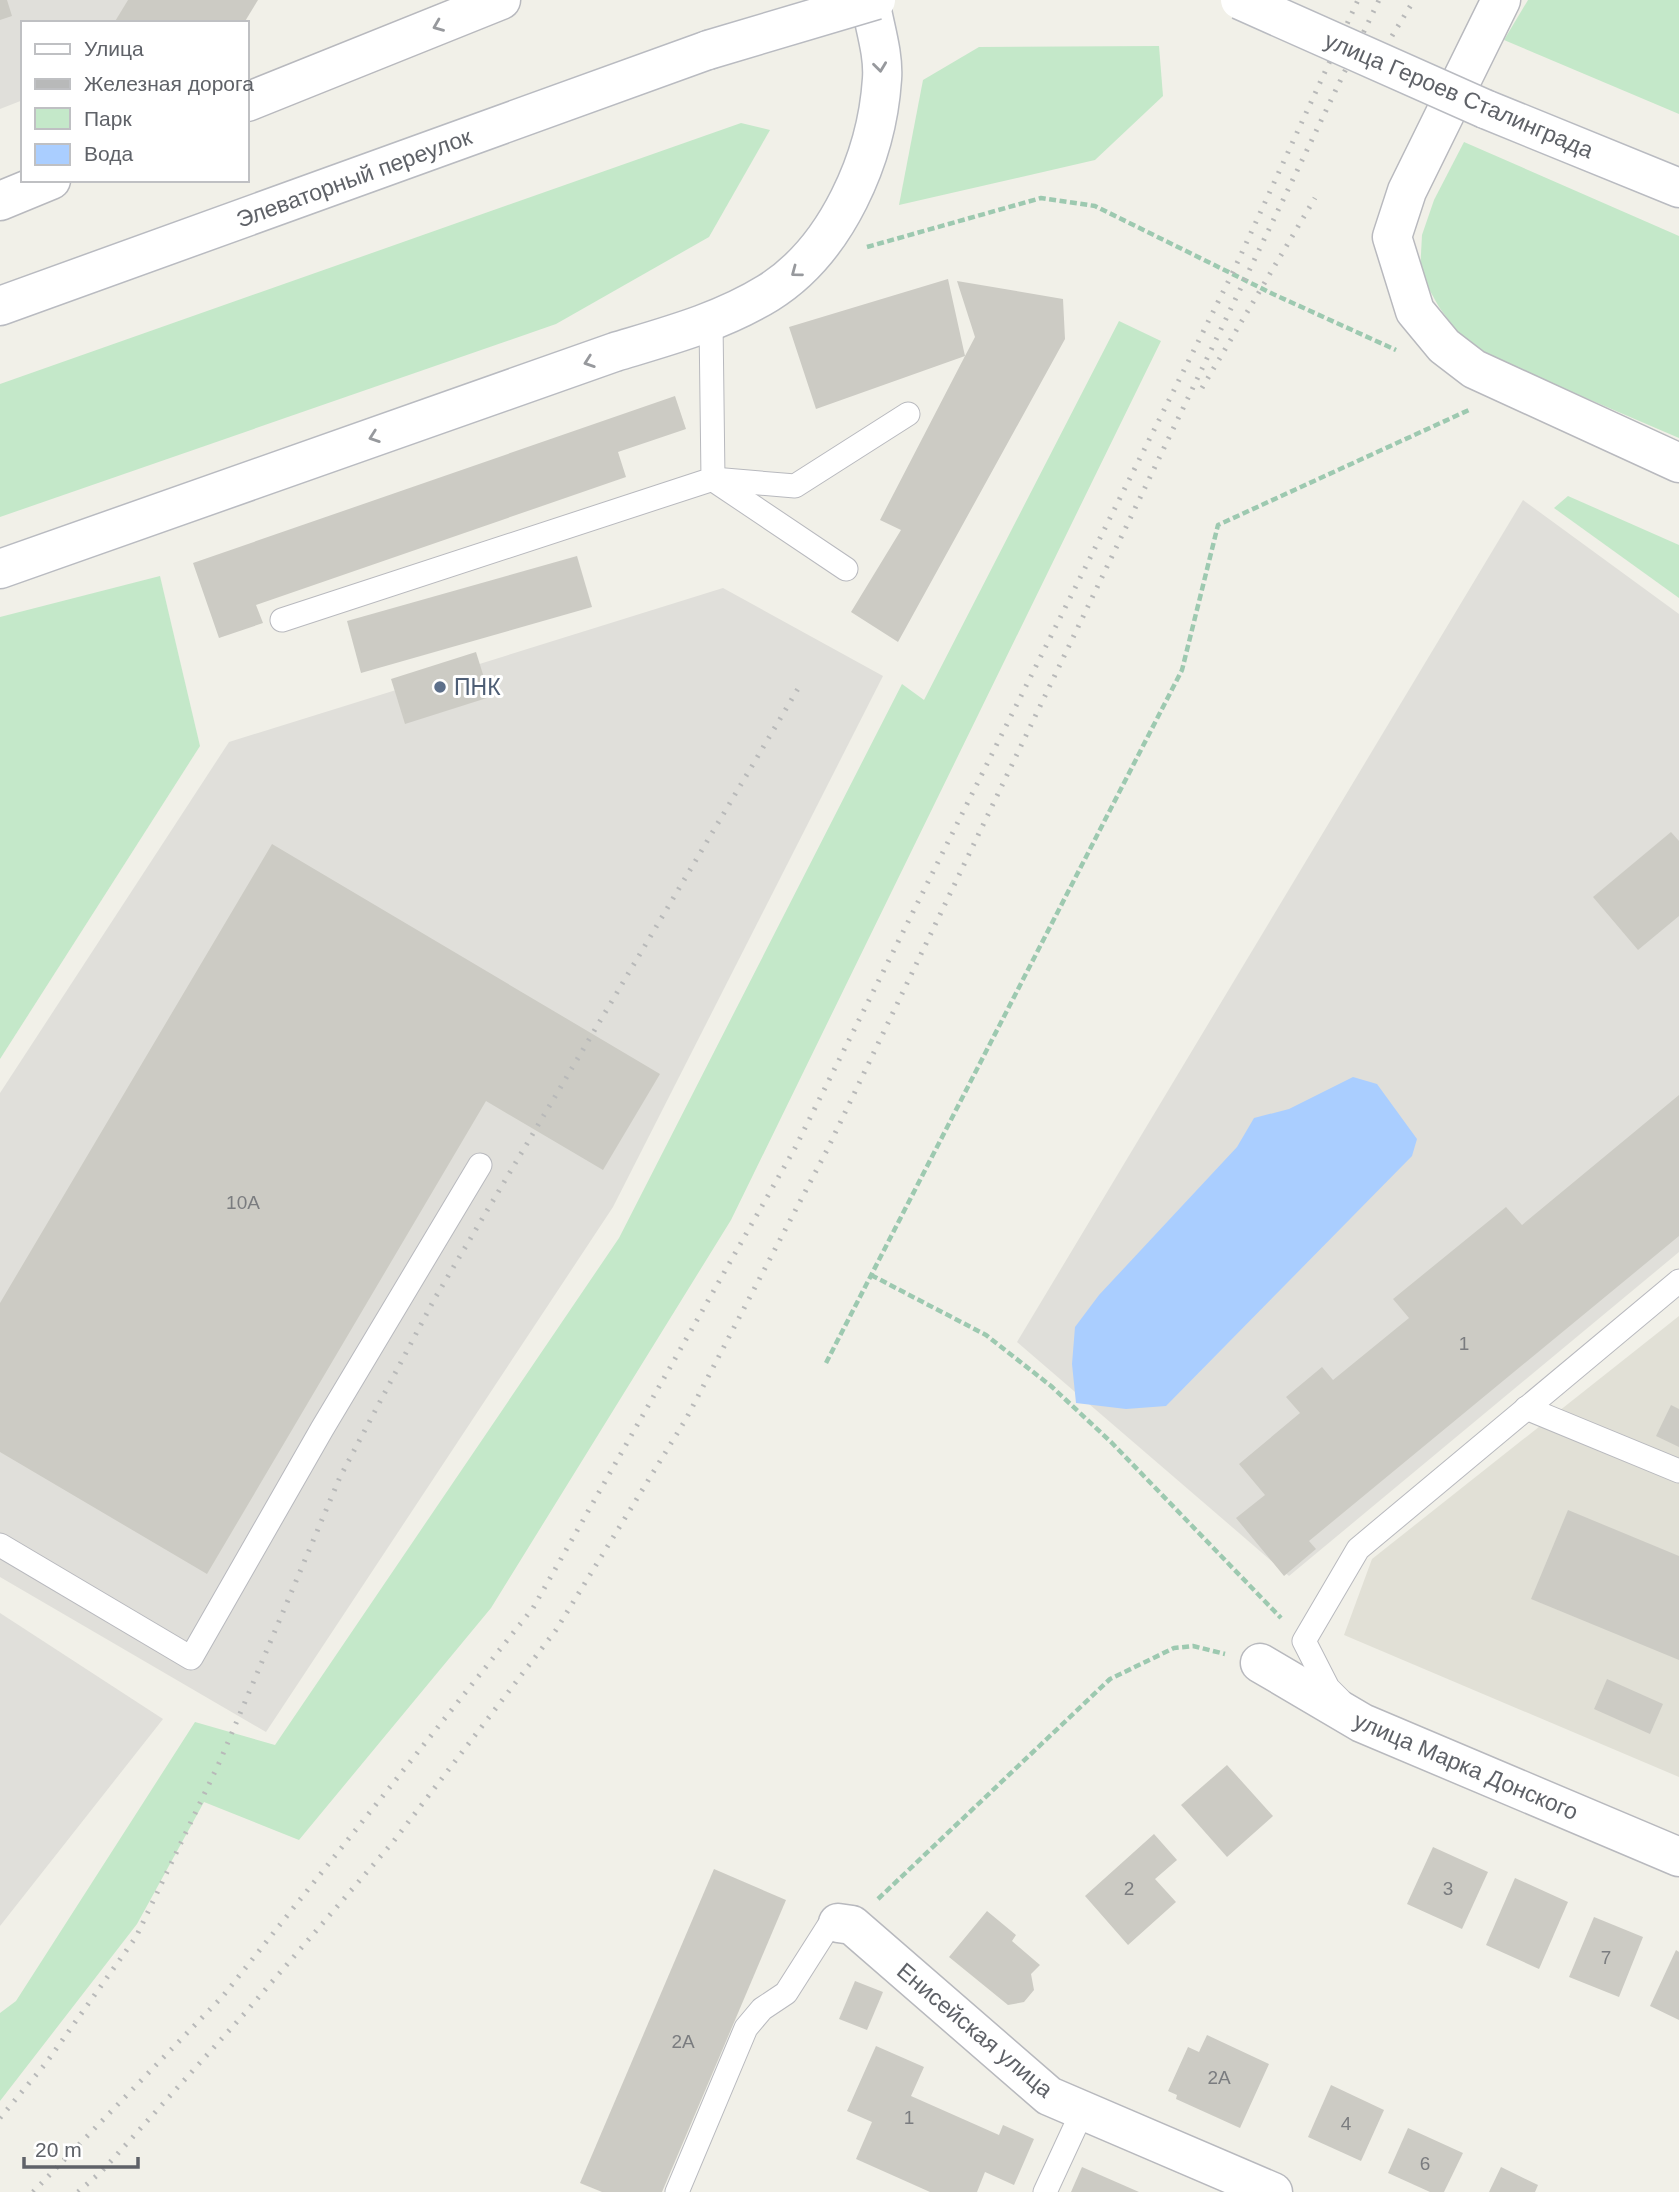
<svg xmlns="http://www.w3.org/2000/svg" width="1679" height="2192" viewBox="0 0 1679 2192" font-family="Arial,sans-serif">
<style>
.industrial{fill:#e0dfda}
.education{fill:#e1e0d6}
.green{fill:#c4e8c9}
.water{fill:#aaceff}
.building{fill:#cccbc4}
.lines{fill:none;stroke-linecap:round;stroke-linejoin:round}
.service-casing{stroke:#b8b9be;stroke-width:25}
.minor-casing{stroke:#b8b9be;stroke-width:41}
.tertiary-casing{stroke:#b8b9be;stroke-width:41}
.secondary-casing{stroke:#b9bbc1;stroke-width:41}
.path{stroke:#9dc9b0;stroke-width:4.5;stroke-dasharray:7 3.5;stroke-linecap:butt}
.service{stroke:#fff;stroke-width:23}
.minor{stroke:#fff;stroke-width:38}
.tertiary{stroke:#fff;stroke-width:38}
.secondary{stroke:#fff;stroke-width:38}
.rail{stroke:#b8b9b9;stroke-width:5;stroke-dasharray:2 9;stroke-linecap:butt}
.secondary-bridge-casing{stroke:#b9bbc1;stroke-width:41;stroke-linecap:butt}
.secondary-bridge{stroke:#fff;stroke-width:38}
.oneway{stroke:#97999d}
.service-dot{fill:#5c6f8a;stroke:#fff;stroke-width:2.5}
.labels{text-anchor:middle;dominant-baseline:central;stroke-width:6;stroke-linejoin:round;paint-order:stroke}
.number-label{font-size:19px;fill:#7a7c7f}
.street-label{font-size:23px;fill:#5f6268;stroke:#fff}
.service-label{font-size:23px;fill:#4e5e75;stroke:#fff;text-anchor:start}
</style>
<rect width="100%" height="100%" fill="#f1f0e8"/>
<g class="industrial">
<polygon points="0,0 206,0 191,23 23,23 23,100 0,109"/>
<polygon points="1523,500 1679,614 1679,1252 1289,1576 1017,1342"/>
<polygon points="723,588 883,676 613,1207 266,1732 0,1577 0,1093 229,742"/>
<polygon points="0,1613 163,1719 0,1926"/>
</g>
<polygon class="education" points="1679,1316 1679,1777 1344,1635 1372,1559"/>
<g class="green">
<polygon points="1528,0 1679,0 1679,114 1504,40"/>
<polygon points="1159,46 1163,96 1095,160 899,205 923,80 979,47"/>
<polygon points="741,123 770,130 709,237 556,324 0,517 0,384"/>
<polygon points="1464,142 1679,236 1679,438 1469,348 1439,307 1420,273 1422,235 1434,200"/>
<polygon points="1119,321 1161,341 731,1220 491,1608 299,1840 204,1802 137,1924 0,2101 0,2013 16,2001 195,1722 275,1745 619,1238 902,684 924,700"/>
<polygon points="1568,496 1679,545 1679,598 1554,508"/>
<polygon points="160,576 200,746 0,1059 0,617"/>
</g>
<polygon class="water" points="1353,1077 1377,1084 1417,1139 1412,1156 1166,1406 1126,1409 1076,1403 1072,1364 1075,1327 1099,1295 1237,1147 1254,1118 1289,1109"/>
<g class="building">
<polygon points="0,0 7,0 12,16 0,20"/>
<polygon points="128,0 258,0 244,23 114,23"/>
<polygon points="948,279 965,356 975,337 957,281 1063,299 1065,339 898,642 851,612 901,530 880,520 965,356 816,409 789,327"/>
<polygon points="675,396 686,429 618,452 626,477 256,605 263,623 219,638 193,563"/>
<polygon points="577,556 592,607 361,673 347,621"/>
<polygon points="476,652 490,697 405,724 391,679"/>
<polygon points="1671,832 1679,841 1679,916 1638,950 1593,897"/>
<polygon points="272,844 660,1074 603,1170 486,1101 207,1574 0,1452 0,1303"/>
<polygon points="1679,1095 1679,1236 1309,1541 1316,1549 1284,1576 1236,1518 1265,1495 1239,1464 1300,1413 1286,1397 1322,1367 1333,1380 1409,1318 1393,1299 1506,1207 1522,1225"/>
<polygon points="1671,1405 1679,1409 1679,1447 1656,1436"/>
<polygon points="1568,1510 1679,1556 1679,1660 1531,1599"/>
<polygon points="1607,1679 1663,1704 1650,1734 1594,1709"/>
<polygon points="1227,1765 1273,1816 1227,1857 1181,1805"/>
<polygon points="1154,1834 1177,1860 1155,1879 1176,1902 1128,1945 1085,1896"/>
<polygon points="1433,1847 1488,1872 1462,1929 1407,1904"/>
<polygon points="714,1869 786,1900 662,2192 602,2192 580,2183"/>
<polygon points="1515,1878 1568,1902 1539,1969 1486,1945"/>
<polygon points="987,1911 1016,1935 1012,1941 1040,1965 1031,1974 1034,1990 1024,2002 1008,2005 949,1957"/>
<polygon points="1594,1917 1643,1937 1619,1997 1569,1977"/>
<polygon points="1676,1950 1679,1952 1679,2020 1650,2006"/>
<polygon points="855,1981 883,1992 867,2030 839,2019"/>
<polygon points="1207,2035 1269,2064 1240,2128 1176,2099 1177,2095 1168,2091 1188,2047 1199,2052"/>
<polygon points="876,2046 924,2067 911,2096 999,2135 1003,2125 1034,2139 1014,2185 985,2172 977,2192 930,2192 856,2159 872,2122 847,2111"/>
<polygon points="1331,2085 1384,2110 1361,2161 1308,2137"/>
<polygon points="1408,2128 1463,2153 1444,2192 1430,2192 1388,2173"/>
<polygon points="1082,2167 1139,2192 1071,2192"/>
<polygon points="1501,2167 1538,2185 1535,2192 1489,2192"/>
</g>
<g class="lines">
<defs>
<g id="service">
<polyline points="713,479 795,486 908,414"/>
<polyline points="715,481 846,569"/>
<polyline points="282,620 713,479 711,322"/>
<polyline points="1526,1408 1679,1471"/>
<polyline points="0,1545 191,1658 322,1429 480,1165"/>
<polyline points="1340,1700 1328,1688 1304,1641 1358,1549 1679,1281"/>
<polyline points="677,2192 746,2028 762,2009 786,1993 828,1927 838,1923"/>
<polyline points="1045,2192 1083,2110"/>
</g>
<g id="minor">
<polyline points="247,102 501,0"/>
<polyline points="0,201 51,180"/>
<polyline points="1260,1663 1362,1723 1679,1857"/>
<polyline points="838,1923 852,1925 1049,2096 1273,2192"/>
</g>
<polyline id="tertiary" points="1501,0 1407,191 1392,237 1415,311 1444,346 1474,369 1679,463"/>
<g id="secondary">
<polyline points="1485,109 1679,188"/>
<polyline points="0,306 708,50"/>
<path d="M0,569L615,352C668,336 721,322 768,293C837,250 877,157 882,79C884,54 874,25 870,0"/>
</g>
</defs>
<use href="#service" class="service-casing"/>
<use href="#minor" class="minor-casing"/>
<use href="#tertiary" class="tertiary-casing"/>
<use href="#secondary" class="secondary-casing"/>
<g class="path">
<polyline points="867,247 1041,198 1095,206 1273,294 1396,350"/>
<polyline points="871,1275 986,1335 1051,1386 1111,1442 1281,1618"/>
<polyline points="826,1363 1182,670 1218,525 1471,409"/>
<polyline points="878,1899 1110,1679 1174,1648 1193,1646 1225,1654"/>
</g>
<use href="#service" class="service"/>
<use href="#minor" class="minor"/>
<use href="#tertiary" class="tertiary"/>
<use href="#secondary" class="secondary"/>
<g class="rail">
<polyline points="1392,36 1414,0"/>
<polyline points="1202,388 1315,198"/>
<polyline points="0,2118 46,2063 136,1937 220,1761 340,1477 435,1298 802,682"/>
<polyline points="33,2192 223,1996 533,1608 795,1148 1232,274 1358,0"/>
<polyline points="78,2192 102,2171 245,2013 393,1842 556,1630 686,1419 827,1150 1379,0"/>
</g>
<defs>
<g id="secondary-bridge">
<polyline points="1240,0 1485,109"/>
<polyline points="708,50 876,0"/>
</g>
</defs>
<use href="#secondary-bridge" class="secondary-bridge-casing"/>
<use href="#secondary-bridge" class="secondary-bridge"/>
</g>
<defs><path id="oneway-chevron" d="M-2-3.5L2.5 0L-2 3.5" fill="none" stroke-width="1.6" stroke-linecap="round" stroke-linejoin="round" transform="scale(1.75)"/></defs>
<g class="oneway">
<use href="#oneway-chevron" transform="translate(438 26) rotate(158)"/>
<use href="#oneway-chevron" transform="translate(880 67) rotate(83)"/>
<use href="#oneway-chevron" transform="translate(796 272) rotate(143)"/>
<use href="#oneway-chevron" transform="translate(589 362) rotate(161)"/>
<use href="#oneway-chevron" transform="translate(374 437) rotate(161)"/>
</g>
<circle class="service-dot" cx="440" cy="687" r="7"/>
<g class="labels">
<g class="number-label">
<text x="243" y="1202">10А</text>
<text x="1464" y="1343">1</text>
<text x="1129" y="1888">2</text>
<text x="1448" y="1888">3</text>
<text x="1606" y="1957">7</text>
<text x="683" y="2041">2А</text>
<text x="1219" y="2077">2А</text>
<text x="909" y="2117">1</text>
<text x="1346" y="2123">4</text>
<text x="1425" y="2163">6</text>
</g>
<g class="street-label">
<text transform="translate(1459 95) rotate(23)">улица Героев Сталинграда</text>
<text transform="translate(354 178) rotate(-20)">Элеваторный переулок</text>
<text transform="translate(1466 1766) rotate(23)">улица Марка Донского</text>
<text transform="translate(975 2030) rotate(40)">Енисейская улица</text>
</g>
<g class="service-label">
<text x="454" y="687">ПНК</text>
</g>
</g>
<rect x="21" y="21" width="228" height="161" fill="#ffffff" stroke="#bfc0c3" stroke-width="2"/>
<rect x="35" y="44" width="35" height="10" fill="#ffffff" stroke="#bfc0c3" stroke-width="2"/>
<text x="84" y="56" font-size="21" fill="#5f6268">Улица</text>
<rect x="35" y="79" width="35" height="10" fill="#b8b9b9" stroke="#bfc0c3" stroke-width="2"/>
<text x="84" y="91" font-size="21" fill="#5f6268">Железная дорога</text>
<rect x="35" y="108" width="35" height="21" fill="#c4e8c9" stroke="#bfc0c3" stroke-width="2"/>
<text x="84" y="126" font-size="21" fill="#5f6268">Парк</text>
<rect x="35" y="144" width="35" height="21" fill="#aaceff" stroke="#bfc0c3" stroke-width="2"/>
<text x="84" y="161" font-size="21" fill="#5f6268">Вода</text>
<path d="M24 2157v10h114v-10" fill="none" stroke="#5f6268" stroke-width="3.5"/>
<text x="35" y="2157" font-size="21" fill="#5f6268" stroke="#ffffff" stroke-width="5" paint-order="stroke">20 m</text>
</svg>
